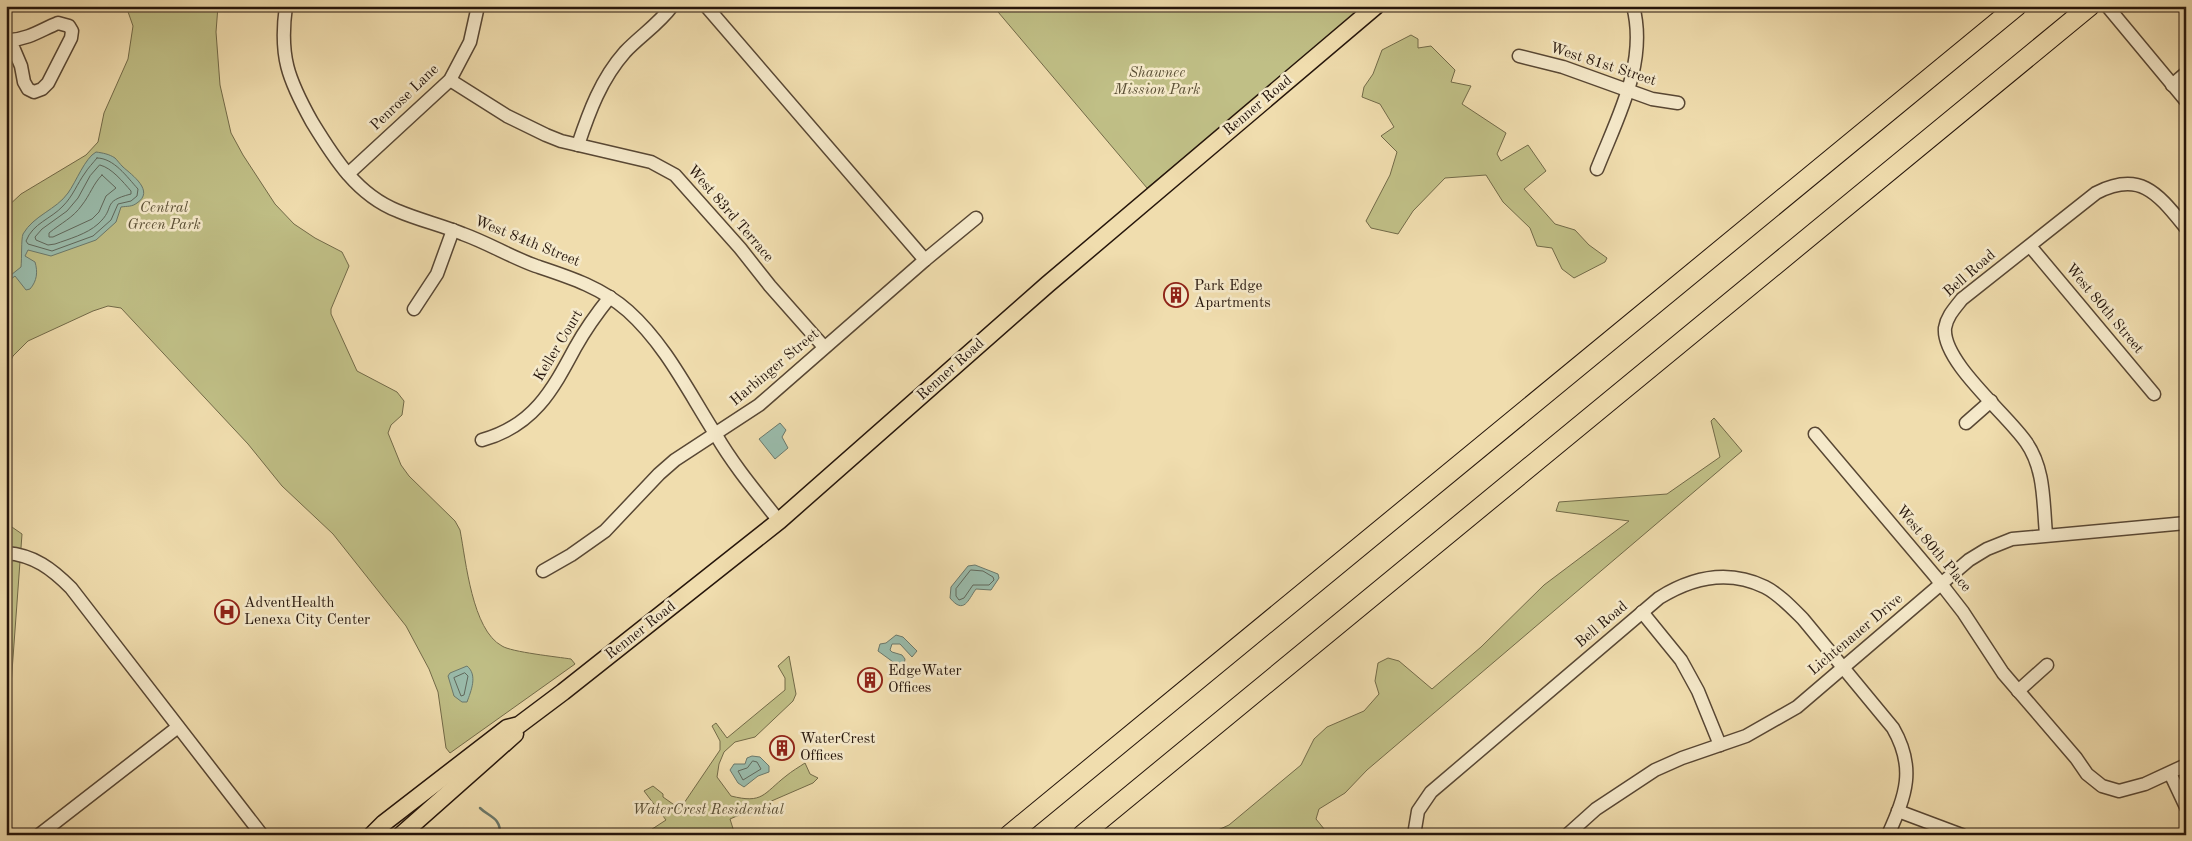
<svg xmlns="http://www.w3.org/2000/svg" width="2192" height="841" viewBox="0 0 2192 841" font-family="'Old Standard TT',serif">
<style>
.green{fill:#c0bf86;stroke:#726a48}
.water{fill:#9abcac;stroke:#6b796c}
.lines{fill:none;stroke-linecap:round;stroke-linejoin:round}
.shore{stroke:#60685c;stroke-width:1}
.stream{stroke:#6b796c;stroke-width:2.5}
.minor-casing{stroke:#584734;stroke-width:15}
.major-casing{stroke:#25150b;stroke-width:19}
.highway-casing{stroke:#25150b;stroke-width:21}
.minor{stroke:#f5e9ca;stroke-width:12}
.major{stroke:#f0ddae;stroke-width:16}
.highway{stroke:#f0ddae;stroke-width:19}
.labels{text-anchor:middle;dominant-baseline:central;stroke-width:5;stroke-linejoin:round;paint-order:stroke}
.street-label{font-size:15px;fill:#25150b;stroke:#f5e9ca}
.park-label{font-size:15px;font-style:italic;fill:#5b5036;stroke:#f5e9ca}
.poi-label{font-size:15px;fill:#25150b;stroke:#f5e9ca;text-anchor:start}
</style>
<rect width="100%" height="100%" fill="#f0ddae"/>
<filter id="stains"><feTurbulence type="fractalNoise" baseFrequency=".004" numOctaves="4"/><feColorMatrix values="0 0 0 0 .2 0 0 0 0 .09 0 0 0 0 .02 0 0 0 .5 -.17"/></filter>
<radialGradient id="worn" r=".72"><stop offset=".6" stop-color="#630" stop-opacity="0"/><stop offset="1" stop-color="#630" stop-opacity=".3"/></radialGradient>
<g class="green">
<path d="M126,6H218L216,32L220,85L231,133L243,155L275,204L294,224L315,238L342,252L349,266L331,309V314L357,371L397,392L404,401L402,415L391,425L388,433L401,465L409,476L455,521L460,530C466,561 472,630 502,646C511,652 558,657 571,659L575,664L450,753L446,748L438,692L429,669L406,626L333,534L282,486L248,444L121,308L108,306L93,311L28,341L13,356L6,370V208L21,194L86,155L98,142L104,113L128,59L133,26Z"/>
<polygon points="993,6 1367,6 1147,188"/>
<polygon points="1411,35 1418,39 1418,48 1431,46 1455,70 1451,82 1471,86 1462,104 1506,133 1497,154 1501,161 1528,145 1546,171 1524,189 1555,224 1575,230 1589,245 1607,258 1605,262 1574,278 1562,269 1552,248 1537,246 1530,228 1503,202 1486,175 1445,178 1413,211 1398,234 1371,228 1366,221 1390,175 1397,152 1381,136 1394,127 1380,104 1362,97 1364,87 1373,74 1382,50"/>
<polygon points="1714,418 1742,451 1367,770 1345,793 1319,809 1316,819 1329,835 1207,835 1229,825 1301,765 1314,739 1327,727 1364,711 1379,694 1375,681 1378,663 1388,658 1399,661 1432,689 1481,647 1544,585 1629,521 1556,511 1559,502 1667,494 1720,457 1711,421"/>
<polygon points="6,518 9,525 22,534 6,754"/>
<path d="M789,656L796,694L793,701L755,737L735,742L724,752L719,764L717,777L731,796C763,804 763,794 786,776C792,771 799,767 805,763L810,774L818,778L813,783L730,819L735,835H643L666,820L644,791L653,786L663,794V797L680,809L720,750V741L712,726L716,723L727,738L785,690V678L778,666Z"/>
</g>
<g class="water">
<path d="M96,152C103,153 109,154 115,158C117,160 120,164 123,167C132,175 155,191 137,203C132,207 127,206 121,207L116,222L96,240L51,256L28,250L25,256L35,262C38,272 37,281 30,289L26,290L15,276L6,283V279L21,267C22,258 21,239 23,234C34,215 56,210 68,193C76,182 85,158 96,152Z"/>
<polygon points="780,423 786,430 782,437 788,448 775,459 759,439"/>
<path d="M975,565L998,574L999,578L991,590L976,589C968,600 964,615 950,598L951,587L968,566Z"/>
<polygon points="896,635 903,637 917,651 912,657 900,644 892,644 890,650 892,652 902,655 905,659 904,665 900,667 878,651 880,644 886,643"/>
<path d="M467,666C478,675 471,691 467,702H462L454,696L448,676L450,673Z"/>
<polygon points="752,756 760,757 769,766 769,772 758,776 744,787 738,783 730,770 734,764 745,764 747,758"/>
</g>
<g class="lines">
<g class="shore">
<path d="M97,158C114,158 127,177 138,189L137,196L131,201L118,204L111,220L93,236L52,251L28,244L26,241C33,223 51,219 63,206C73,196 77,184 85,173C88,168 93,163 97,158Z"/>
<path d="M100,165C112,168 123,182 131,191V194C100,202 117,207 98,224C87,234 69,239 55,244L48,245L36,240L35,237L42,229L67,211L78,198L90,176Z"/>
<path d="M102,175L116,188L106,196L99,212L92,219L53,237H49V233C61,223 73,218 82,205C90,195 93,184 102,175Z"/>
<polygon points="971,570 983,571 993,577 994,580 989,585 973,585 964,598 959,600 956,596 956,589"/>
<polygon points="465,673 468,676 464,695 461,696 454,678"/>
<polygon points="753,761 757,762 761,769 743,780 738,771 747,768"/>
</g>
<path class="stream" d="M480,808C489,817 501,817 500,835"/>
<defs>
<g id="minor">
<path d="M286,6C279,56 288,79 312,122C334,158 357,195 398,211C419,220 441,225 463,234C488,243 511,257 536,266C569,277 601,287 628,311C666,345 689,393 716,435C734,466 757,493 779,521"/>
<polyline points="706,6 925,260"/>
<polyline points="2107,6 2186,101"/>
<path d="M58,23L69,26L72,31L71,38L48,83L42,89L34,92L28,89L24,82L21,66L10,40C29,39 41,30 58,23Z"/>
<polyline points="1519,56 1563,67 1652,99 1678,103"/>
<polyline points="450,80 507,116 546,135 561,141 651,162 675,175 740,248 770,286 824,347"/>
<polyline points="2172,85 2186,73"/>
<path d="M578,145C589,112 601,79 625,52C640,36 659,24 672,6"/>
<path d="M1597,169C1617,118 1648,63 1633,6"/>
<polyline points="348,174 450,80 470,42 478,6"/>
<polyline points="2030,246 2154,394"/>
<polyline points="414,309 437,274 453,230"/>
<polyline points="1966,423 1991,401"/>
<polyline points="1815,434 1935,576 1963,612 2003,673 2076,758 2087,774 2102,786 2119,791 2145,784 2186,765"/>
<path d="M482,440C533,426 552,391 575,348C585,330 597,313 610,297"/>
<path d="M2046,534C2043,502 2045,469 2026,442C2007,414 1942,362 1945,328C1947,316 1955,308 1962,299L2096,193C2141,170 2158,194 2186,228"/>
<path d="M6,553C34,555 52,569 71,588L262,835"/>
<polyline points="543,571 571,555 605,531 659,474 675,460 759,405 925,260 976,218"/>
<polyline points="1642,612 1681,660 1698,691 1720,745"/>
<polyline points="2018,691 2047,665"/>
<polyline points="2170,773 2186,807"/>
<polyline points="1898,811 1962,835"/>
<polyline points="39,835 178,727"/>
<path d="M1414,835L1418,811L1431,792L1659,598C1691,578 1728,569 1765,587C1779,594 1792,608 1803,619L1893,728C1916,768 1906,795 1888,835"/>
<polyline points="1567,835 1596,809 1655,770 1682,758 1746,736 1797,707 1969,560 1987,549 2012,539 2186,523"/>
</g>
<g id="major">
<polyline points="372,835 384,823 507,728 519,725 563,692 779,521 1048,284 1376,6"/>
<polyline points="401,835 515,734"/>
</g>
<g id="highway">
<polyline points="1009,835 2017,6"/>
<polyline points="1082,835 2090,6"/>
</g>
</defs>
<use href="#minor" class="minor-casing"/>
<use href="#major" class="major-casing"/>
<use href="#highway" class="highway-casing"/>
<use href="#minor" class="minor"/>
<use href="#major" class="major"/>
<use href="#highway" class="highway"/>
</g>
<defs>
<symbol id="building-ring" viewBox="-11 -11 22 22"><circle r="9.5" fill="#f5e9ca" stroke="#8f2418" stroke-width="1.5"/><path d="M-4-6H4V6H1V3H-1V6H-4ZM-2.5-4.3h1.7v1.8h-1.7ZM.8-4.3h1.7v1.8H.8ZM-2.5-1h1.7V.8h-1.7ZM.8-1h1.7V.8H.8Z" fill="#8f2418"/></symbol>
<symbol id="hospital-ring" viewBox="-11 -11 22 22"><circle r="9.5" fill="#f5e9ca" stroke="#8f2418" stroke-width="1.5"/><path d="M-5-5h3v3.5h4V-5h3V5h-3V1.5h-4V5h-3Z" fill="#8f2418"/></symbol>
</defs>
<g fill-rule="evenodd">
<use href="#building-ring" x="1162" y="281" width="28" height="28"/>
<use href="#hospital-ring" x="213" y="598" width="28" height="28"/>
<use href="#building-ring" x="856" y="666" width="28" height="28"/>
<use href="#building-ring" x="768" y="734" width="28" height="28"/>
</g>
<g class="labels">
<g class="street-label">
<text transform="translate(1603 65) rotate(18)">West 81st Street</text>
<text transform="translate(405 98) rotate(-44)">Penrose Lane</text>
<text transform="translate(1258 106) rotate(-40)">Renner Road</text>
<text transform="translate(730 214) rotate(49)">West 83rd Terrace</text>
<text transform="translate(527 242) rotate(22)">West 84th Street</text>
<text transform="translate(1970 274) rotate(-41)">Bell Road</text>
<text transform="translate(2104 309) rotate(50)">West 80th Street</text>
<text transform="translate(559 346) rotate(-59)">Keller Court</text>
<text transform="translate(775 368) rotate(-40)">Harbinger Street</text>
<text transform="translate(951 370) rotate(-42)">Renner Road</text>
<text transform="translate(1933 549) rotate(50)">West 80th Place</text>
<text transform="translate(1602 625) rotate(-40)">Bell Road</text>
<text transform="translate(641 631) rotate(-38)">Renner Road</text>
<text transform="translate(1856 635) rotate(-40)">Lichtenauer Drive</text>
</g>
<g class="park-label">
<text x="1157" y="73">Shawnee<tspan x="1157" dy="17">Mission Park</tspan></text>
<text x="164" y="208">Central<tspan x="164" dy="17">Green Park</tspan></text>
<text x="708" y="810">WaterCrest Residential</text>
</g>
<g class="poi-label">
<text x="1194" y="286">Park Edge<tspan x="1194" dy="17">Apartments</tspan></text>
<text x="244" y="603">AdventHealth<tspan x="244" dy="17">Lenexa City Center</tspan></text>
<text x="888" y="671">EdgeWater<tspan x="888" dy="17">Offices</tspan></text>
<text x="800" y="739">WaterCrest<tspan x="800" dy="17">Offices</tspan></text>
</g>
</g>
<rect width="2192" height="841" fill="none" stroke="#f0ddae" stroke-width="25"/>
<rect x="8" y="8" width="2177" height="826" fill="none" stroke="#25150b" stroke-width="2.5"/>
<rect x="12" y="12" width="2167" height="816" fill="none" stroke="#25150b"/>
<rect width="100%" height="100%" filter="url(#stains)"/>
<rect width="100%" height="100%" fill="url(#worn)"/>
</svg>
